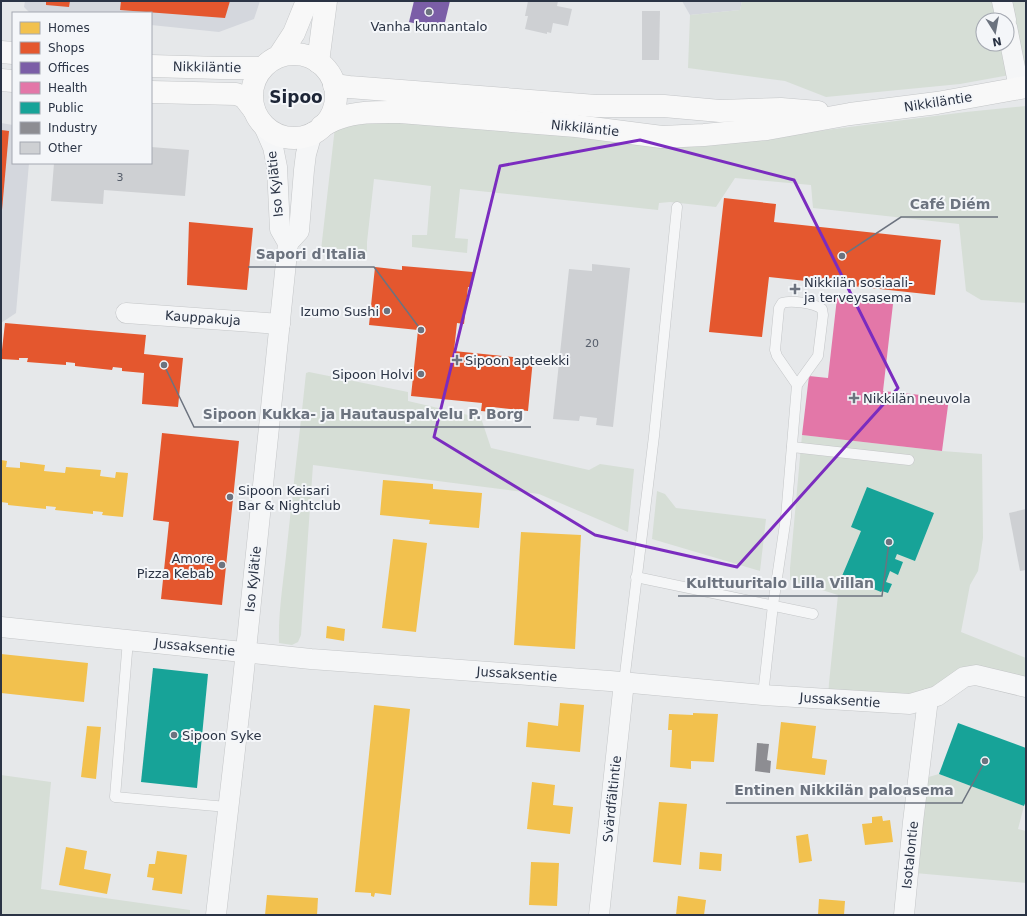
<svg xmlns="http://www.w3.org/2000/svg" width="1027" height="916" viewBox="0 0 1027 916" font-family="'DejaVu Sans',sans-serif">
<style>
.built{fill:#d4d7dd}
.green{fill:#d6ded6;fill-rule:evenodd}
.homes{fill:#f2c14e}
.shops{fill:#e4572e}
.offices{fill:#7b5ea7}
.health{fill:#e377a8}
.public{fill:#17a398}
.industry{fill:#8d8d92}
.building{fill:#ced0d3}
.lines{fill:none;stroke-linecap:round;stroke-linejoin:round}
.lane-casing{stroke:#c4c6c8;stroke-width:11}
.street-casing{stroke:#c4c6c8;stroke-width:21}
.secondary-casing{stroke:#c4c6c8;stroke-width:23}
.lane{stroke:#f5f6f7;stroke-width:10}
.street{stroke:#f5f6f7;stroke-width:20}
.secondary{stroke:#f8f8f8;stroke-width:22}
.marked{fill:none;stroke:#7b2cbf;stroke-width:3;stroke-linejoin:round}
.poi-dot{fill:#6c737f;stroke:#f4f6f9;stroke-width:1.5}
.labels{text-anchor:middle;dominant-baseline:central;stroke-width:4;stroke-linejoin:round;paint-order:stroke}
.number-label{font-size:11px;fill:#545c69}
.poi-label{font-size:13px;fill:#2b3445;stroke:#f4f6f9;text-anchor:start}
.street-label{font-size:13px;fill:#2b3445;stroke:#f4f6f9}
.district-label{font-size:17px;font-weight:bold;fill:#1d2536;stroke:#f4f6f9}
.leader{fill:none;stroke:#6c737f;stroke-width:1.5}
.callout-dot{fill:#6c737f;stroke:#f4f6f9;stroke-width:1.5}
.callout-label{font-size:14px;text-anchor:middle;font-weight:bold;fill:#6c737f;stroke:#f4f6f9;stroke-width:4;stroke-linejoin:round;paint-order:stroke}
</style>
<rect width="100%" height="100%" fill="#e6e8ea"/>
<g class="built">
<polygon points="25,1 260,1 254,19 219,32 151,25 151,13 30,13 24,7"/>
<polygon points="682,1 742,1 740,10 690,15"/>
<polygon points="1,123 13,125 13,163 29,163 16,313 1,323"/>
</g>
<g class="green">
<path d="M742,1H1026V72L960,84L826,97L785,81L688,68L690,15L740,10ZM983,20H1007V44H983Z"/>
<polygon points="1026,106 1026,303 981,300 966,291 959,224 813,208 811,185 735,178 716,207 670,202 659,203 658,210 460,189 455,238 468,239 467,253 412,247 412,235 427,235 431,186 374,179 367,242 367,254 321,250 335,127 370,119 740,141 966,112"/>
<path d="M309,372L408,392V401L481,418L491,448L589,470L600,464L634,469L628,532L539,494L313,465L301,635L298,642L292,645L279,643C278,611 284,578 287,546C293,488 300,431 306,373Z"/>
<polygon points="802,435 942,451 982,454 983,538 978,571 970,585 961,632 1026,658 1026,687 976,675 928,699 828,699 829,683 838,595 790,580 790,568"/>
<polygon points="657,491 665,494 676,508 766,519 760,571 652,539"/>
<polygon points="939,774 1024,806 1018,829 1026,831 1026,883 915,873 918,780"/>
<polygon points="1,775 51,782 41,889 190,910 190,915 1,915"/>
</g>
<g class="homes">
<polygon points="1,460 7,461 6,467 20,468 20,462 45,465 44,471 65,473 66,467 101,470 100,476 115,478 116,472 128,473 123,517 102,515 103,512 93,511 93,514 55,510 56,507 46,506 46,509 8,505 8,503 1,502"/>
<polygon points="383,480 433,484 433,489 482,493 479,528 429,524 430,520 380,515"/>
<polygon points="521,532 581,535 575,649 514,645"/>
<polygon points="393,539 427,543 416,632 382,628"/>
<polygon points="327,626 345,629 344,641 326,638"/>
<polygon points="1,654 88,663 84,702 1,693"/>
<polygon points="560,703 584,705 580,752 526,747 528,722 558,726"/>
<polygon points="374,705 410,709 391,895 375,893 374,897 371,896 371,893 355,892"/>
<polygon points="693,713 718,714 714,762 691,761 691,769 670,767 672,730 668,730 669,714 693,715"/>
<polygon points="781,722 816,726 812,758 827,760 825,775 776,769"/>
<polygon points="87,726 101,727 96,779 81,777"/>
<polygon points="532,782 555,785 553,805 573,807 570,834 527,829"/>
<polygon points="659,802 687,804 681,865 653,862"/>
<polygon points="882,816 883,821 890,820 893,842 865,845 862,824 872,823 872,817"/>
<polygon points="808,834 812,861 799,863 796,836"/>
<polygon points="66,847 87,851 84,869 111,874 107,894 59,885"/>
<polygon points="157,851 187,855 182,894 152,890 154,878 147,877 149,864 155,864"/>
<polygon points="700,852 722,854 721,871 699,869"/>
<polygon points="531,862 559,863 557,906 529,905"/>
<polygon points="267,895 318,898 317,915 265,915"/>
<polygon points="678,896 706,900 704,915 676,915"/>
<polygon points="819,899 845,901 844,915 818,915"/>
</g>
<g class="shops">
<polygon points="46,1 70,1 69,7 46,5"/>
<polygon points="121,1 230,1 225,18 120,10"/>
<polygon points="1,130 9,131 2,210 1,210"/>
<polygon points="724,198 776,204 774,222 941,240 935,295 769,277 762,337 709,332"/>
<polygon points="189,222 253,228 247,290 187,285"/>
<polygon points="402,266 473,272 472,287 468,287 464,324 457,323 454,351 533,359 528,411 492,407 492,412 481,411 482,403 411,396 418,330 369,325 375,267 402,270"/>
<polygon points="5,323 146,335 144,354 183,358 178,407 142,404 144,373 122,371 122,368 113,367 112,370 75,366 75,363 66,362 66,365 27,362 28,358 19,358 19,360 1,359"/>
<polygon points="162,433 239,441 222,605 161,599 169,522 153,520"/>
</g>
<polygon class="offices" points="414,1 450,1 443,30 409,22"/>
<polygon class="health" points="837,298 893,304 883,391 949,398 942,451 802,435 809,376 828,378"/>
<g class="public">
<polygon points="867,487 934,513 915,561 897,554 895,559 903,562 898,575 890,571 886,582 892,584 888,593 882,591 881,592 842,576 861,531 851,527"/>
<polygon points="153,668 208,674 197,788 141,782"/>
<polygon points="958,723 1026,748 1026,801 1024,806 939,774"/>
</g>
<polygon class="industry" points="757,743 769,744 767,760 771,761 770,773 755,771"/>
<g class="building">
<polygon points="528,1 558,1 557,6 572,9 568,26 553,23 551,33 547,32 547,34 525,29 528,16 525,16"/>
<polygon points="642,11 660,11 659,60 642,60"/>
<polygon points="151,147 189,150 185,196 104,190 103,204 51,201 54,163 151,163"/>
<polygon points="592,264 630,268 613,427 596,425 597,418 580,416 579,421 553,419 569,269 592,271"/>
<polygon points="1026,509 1026,570 1020,571 1009,513"/>
</g>
<g class="lines">
<defs>
<g id="lane">
<polyline points="792,447 909,460"/>
<polyline points="636,577 813,614"/>
<polyline points="128,640 115,797 227,807"/>
<polyline points="624,682 654,436 677,207"/>
<path d="M763,695L773,605L786,517L797,385L818,356L823,315L822,309C814,303 791,300 782,303L779,308L775,350L777,356L797,385"/>
</g>
<g id="street">
<polyline points="1002,1 1006,20"/>
<polyline points="1007,27 1019,88"/>
<polyline points="288,243 299,231 304,170 306,154 312,133"/>
<polyline points="126,313 280,324"/>
<polyline points="1,627 311,659 610,681 763,695 910,704 937,696 964,677 976,675 1026,687"/>
<polyline points="216,915 242,689 288,243 280,229 277,167 273,147 263,124"/>
<polyline points="599,915 624,682"/>
<polyline points="904,915 913,822 928,699"/>
</g>
<g id="secondary">
<polyline points="1,52 13,53"/>
<circle cx="294" cy="96" r="42"/>
<polyline points="279,56 294,33 307,1"/>
<polyline points="318,62 326,1"/>
<polyline points="151,66 221,68 262,68"/>
<polyline points="1,80 13,81"/>
<polyline points="334,85 349,87 596,106 664,106 720,111 781,109 818,112"/>
<polyline points="151,92 236,94 244,97 254,110"/>
<path d="M322,126C328,123 333,120 339,118C359,111 380,112 400,112L576,126L662,137L704,135L767,129L850,114L937,103L1026,87"/>
</g>
</defs>
<use href="#lane" class="lane-casing"/>
<use href="#street" class="street-casing"/>
<use href="#secondary" class="secondary-casing"/>
<use href="#lane" class="lane"/>
<use href="#street" class="street"/>
<use href="#secondary" class="secondary"/>
</g>
<path class="marked" d="M640,140L794,180L898,388L737,567L595,535L434,437L500,166Z"/>
<g class="poi-dot">
<circle cx="429" cy="12" r="4"/>
<path d="M793 283h4v4h4v4h-4v4h-4v-4h-4v-4h4z"/>
<circle cx="387" cy="311" r="4"/>
<path d="M455 354h4v4h4v4h-4v4h-4v-4h-4v-4h4z"/>
<circle cx="421" cy="374" r="4"/>
<path d="M852 392h4v4h4v4h-4v4h-4v-4h-4v-4h4z"/>
<circle cx="230" cy="497" r="4"/>
<circle cx="222" cy="565" r="4"/>
<circle cx="174" cy="735" r="4"/>
</g>
<g class="labels">
<g class="number-label">
<text x="120" y="177">3</text>
<text x="592" y="343">20</text>
</g>
<g class="poi-label">
<text x="429" y="26" text-anchor="middle">Vanha kunnantalo</text>
<text x="804" y="282">Nikkilän sosiaali-<tspan x="804" dy="15">ja terveysasema</tspan></text>
<text x="379" y="311" text-anchor="end">Izumo Sushi</text>
<text x="465" y="360">Sipoon apteekki</text>
<text x="413" y="374" text-anchor="end">Sipoon Holvi</text>
<text x="863" y="398">Nikkilän neuvola</text>
<text x="238" y="490">Sipoon Keisari<tspan x="238" dy="15">Bar &amp; Nightclub</tspan></text>
<text x="214" y="558" text-anchor="end">Amore<tspan x="214" dy="15">Pizza Kebab</tspan></text>
<text x="182" y="735">Sipoon Syke</text>
</g>
<g class="street-label">
<text transform="translate(207 67) rotate(1)">Nikkiläntie</text>
<text transform="translate(938 102) rotate(-9)">Nikkiläntie</text>
<text transform="translate(585 128) rotate(6)">Nikkiläntie</text>
<text transform="translate(275 184) rotate(-96)">Iso Kylätie</text>
<text transform="translate(203 318) rotate(4)">Kauppakuja</text>
<text transform="translate(253 579) rotate(-84)">Iso Kylätie</text>
<text transform="translate(195 647) rotate(6)">Jussaksentie</text>
<text transform="translate(517 674) rotate(4)">Jussaksentie</text>
<text transform="translate(840 700) rotate(4)">Jussaksentie</text>
<text transform="translate(612 799) rotate(-84)">Svärdfältintie</text>
<text transform="translate(910 855) rotate(-84)">Isotalontie</text>
</g>
<g class="district-label">
<text x="296" y="97">Sipoo</text>
</g>
</g>
<path class="leader" d="M842 256L901 217H998M421 330L374 267H248M164 365L194 427H531M889 542L882 596H678M985 761L962 803H726"/>
<g class="callout-dot">
<circle cx="842" cy="256" r="4"/>
<circle cx="421" cy="330" r="4"/>
<circle cx="164" cy="365" r="4"/>
<circle cx="889" cy="542" r="4"/>
<circle cx="985" cy="761" r="4"/>
</g>
<g class="callout-label">
<text x="950" y="209">Café Diém</text>
<text x="311" y="259">Sapori d'Italia</text>
<text x="363" y="419">Sipoon Kukka- ja Hautauspalvelu P. Borg</text>
<text x="780" y="588">Kulttuuritalo Lilla Villan</text>
<text x="844" y="795">Entinen Nikkilän paloasema</text>
</g>
<rect width="1027" height="916" fill="none" stroke="#2b3445" stroke-width="4"/>
<rect x="12" y="12" width="140" height="152" fill="#f4f6f9" stroke="#a4a8b1"/>
<rect x="20" y="22" width="20" height="12" fill="#f2c14e" stroke="#a4a8b1"/>
<text x="48" y="32" font-size="12" fill="#2b3445">Homes</text>
<rect x="20" y="42" width="20" height="12" fill="#e4572e" stroke="#a4a8b1"/>
<text x="48" y="52" font-size="12" fill="#2b3445">Shops</text>
<rect x="20" y="62" width="20" height="12" fill="#7b5ea7" stroke="#a4a8b1"/>
<text x="48" y="72" font-size="12" fill="#2b3445">Offices</text>
<rect x="20" y="82" width="20" height="12" fill="#e377a8" stroke="#a4a8b1"/>
<text x="48" y="92" font-size="12" fill="#2b3445">Health</text>
<rect x="20" y="102" width="20" height="12" fill="#17a398" stroke="#a4a8b1"/>
<text x="48" y="112" font-size="12" fill="#2b3445">Public</text>
<rect x="20" y="122" width="20" height="12" fill="#8d8d92" stroke="#a4a8b1"/>
<text x="48" y="132" font-size="12" fill="#2b3445">Industry</text>
<rect x="20" y="142" width="20" height="12" fill="#ced0d3" stroke="#a4a8b1"/>
<text x="48" y="152" font-size="12" fill="#2b3445">Other</text>
<g transform="translate(995 32) rotate(169)"><circle r="19" fill="#f4f6f9" stroke="#a4a8b1"/>
<path d="M0-3L7 15L0 10L-7 15Z" fill="#6c737f"/>
<text y="-6" font-size="11" font-weight="bold" text-anchor="middle" fill="#2b3445">N</text>
</g>
</svg>
